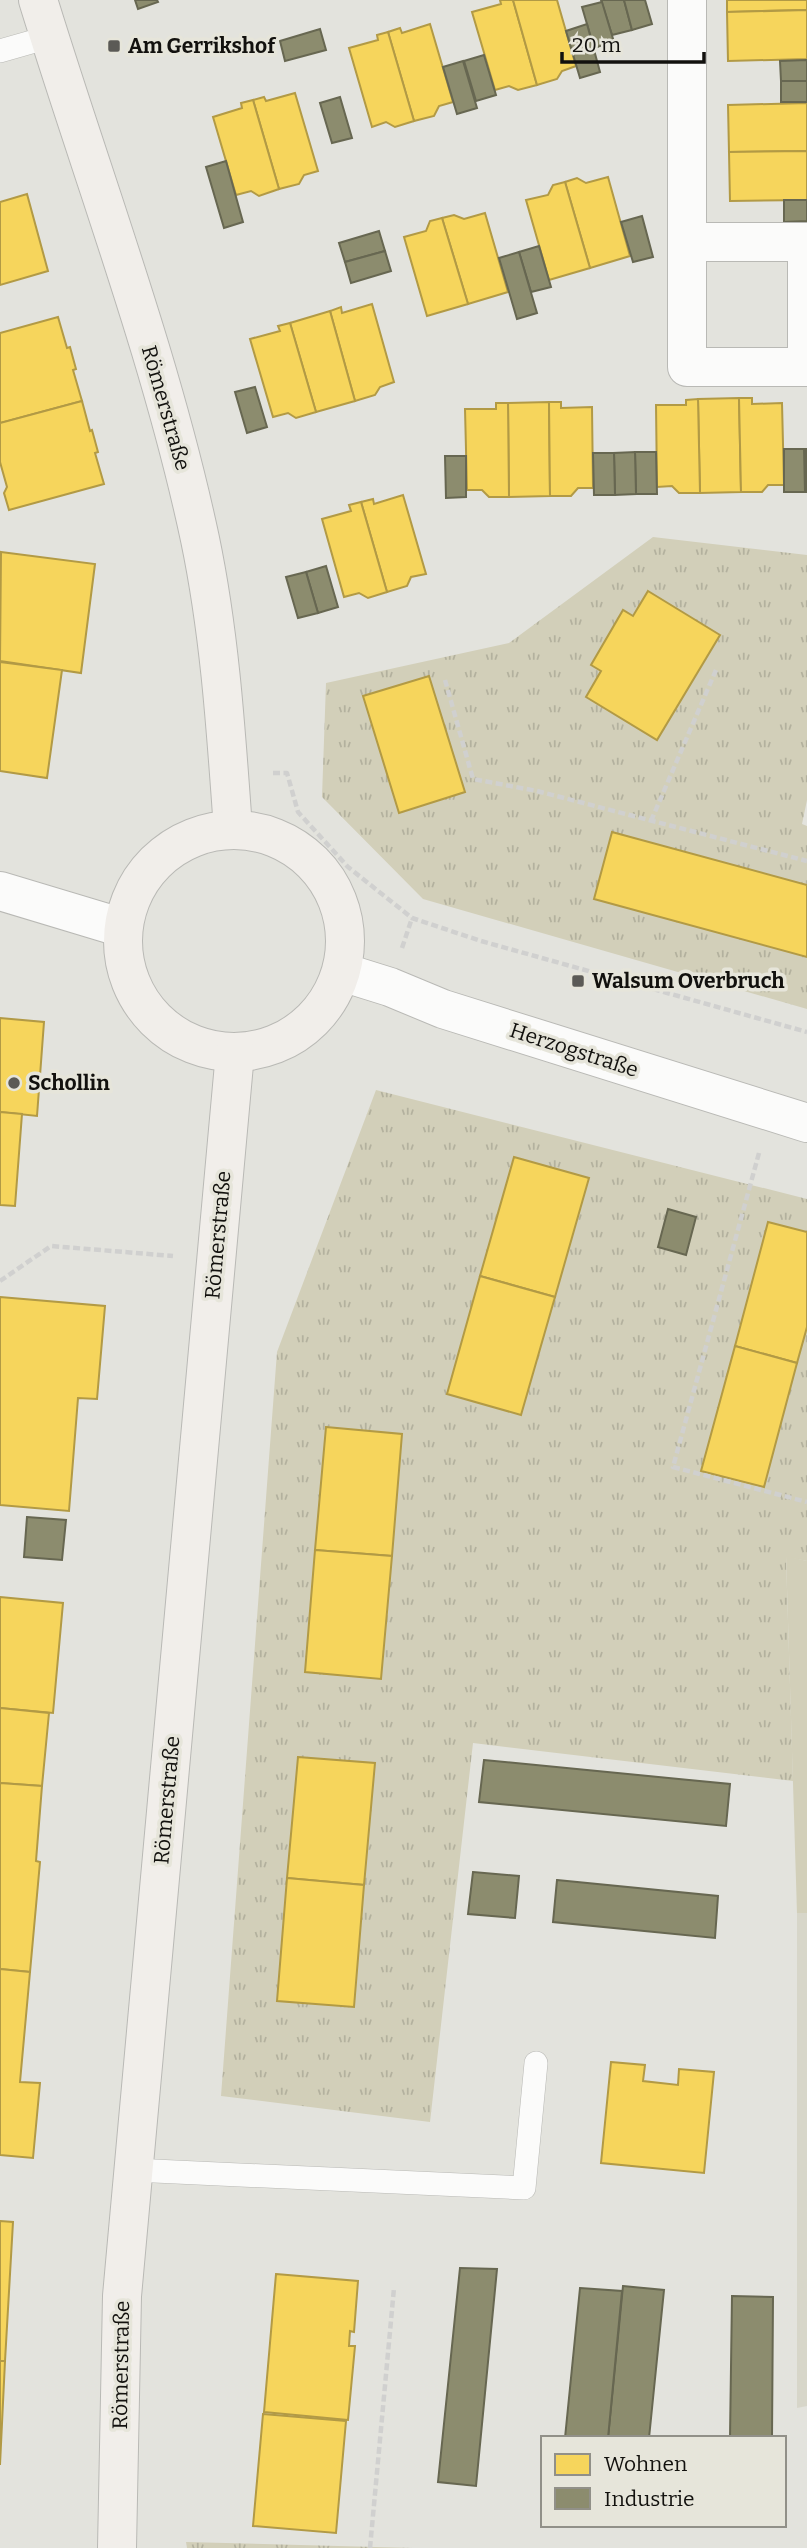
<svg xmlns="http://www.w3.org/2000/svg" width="807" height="2548" viewBox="0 0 807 2548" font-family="Bitter,serif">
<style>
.built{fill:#d7d6c9}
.grass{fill:url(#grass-tufts)}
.garden{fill:#d2cfb9}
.homes{fill:#f6d55c;stroke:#b29a45;stroke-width:2}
.industry{fill:#8c8c6e;stroke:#676751;stroke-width:2}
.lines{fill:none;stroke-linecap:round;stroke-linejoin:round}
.service-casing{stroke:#b9b9b5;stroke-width:24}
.minor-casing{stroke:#b9b9b5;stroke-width:40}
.tertiary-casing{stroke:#b9b9b5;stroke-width:40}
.secondary-casing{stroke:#b9b9b5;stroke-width:40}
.path{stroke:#d0d0cf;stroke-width:4.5;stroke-dasharray:7 3.5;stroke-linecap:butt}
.service{stroke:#fbfbfa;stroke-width:23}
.minor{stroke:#fbfbfa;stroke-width:38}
.tertiary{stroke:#fbfbfa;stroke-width:38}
.secondary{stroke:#f1eeea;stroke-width:38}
.poi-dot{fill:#5b5a56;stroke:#e6e5da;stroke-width:2.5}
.labels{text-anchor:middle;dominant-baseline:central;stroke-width:7;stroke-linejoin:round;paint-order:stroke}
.poi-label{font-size:21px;font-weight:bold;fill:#12110e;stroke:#e6e5da;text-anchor:start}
.street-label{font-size:21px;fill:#12110e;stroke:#e6e5da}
</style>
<defs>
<pattern id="grass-tufts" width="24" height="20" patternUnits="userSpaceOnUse" patternTransform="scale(1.75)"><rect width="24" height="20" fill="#d2cfb9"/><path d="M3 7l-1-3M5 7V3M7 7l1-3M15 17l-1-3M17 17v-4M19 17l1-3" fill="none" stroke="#b3b19e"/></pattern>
</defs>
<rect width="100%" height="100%" fill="#e3e3dd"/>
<polygon class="built" points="797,1913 807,1913 807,2406 797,2408"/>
<g class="grass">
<polygon points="653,537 807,555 807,800 802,824 807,826 807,1009 423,899 322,797 326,683 509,643"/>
<polygon points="376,1090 807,1199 807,1561 786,1557 793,1781 473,1743 430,2122 221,2096 277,1352"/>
<polygon points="186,2542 413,2548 187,2548"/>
</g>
<polygon class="garden" points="786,1556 807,1561 807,1913 797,1913"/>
<g class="homes">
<polygon points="500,0 513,0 537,85 518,90 509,86 495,90 472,12 501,4"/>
<polygon points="513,0 557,0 576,66 562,71 557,79 537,85"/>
<polygon points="727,0 807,0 807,10 727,12"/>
<polygon points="807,10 807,59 728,61 727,12"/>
<polygon points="430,24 453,102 439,106 434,116 414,121 388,32 400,28 402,33"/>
<polygon points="388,32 414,121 395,127 386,122 372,127 349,48 378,40 377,35"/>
<polygon points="295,93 318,171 304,175 299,184 279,189 253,100 264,97 266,101"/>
<polygon points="253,100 279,189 259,196 251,191 236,195 213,117 242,108 241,103"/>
<polygon points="807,103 807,151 729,152 728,105"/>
<polygon points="807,151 807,200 730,201 729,152"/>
<polygon points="608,177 630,256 590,268 565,182 577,178 586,183"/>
<polygon points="565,182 590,268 549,280 526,200 548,195 553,185"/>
<polygon points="27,194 48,271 0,285 0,202"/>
<polygon points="485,213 508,292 468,304 442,218 454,215 464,219"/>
<polygon points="442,218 468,304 427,316 404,237 426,231 430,221"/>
<polygon points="372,304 394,382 380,387 375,395 355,401 330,311 341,307 342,313"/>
<polygon points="330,311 355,401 316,412 290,323"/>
<polygon points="58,317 67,348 70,347 76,369 73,370 82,401 0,423 0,333"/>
<polygon points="290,323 316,412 296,418 288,413 273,417 250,339 280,331 278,326"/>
<polygon points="739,398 741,492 700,493 698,399"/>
<polygon points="739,398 752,398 752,404 782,403 784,485 768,485 762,492 741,492"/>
<polygon points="698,399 700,493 679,493 672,486 657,487 656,405 686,405 686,400"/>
<polygon points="82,401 90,431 92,430 98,452 95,453 104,484 9,510 4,493 7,487 0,462 0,423"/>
<polygon points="549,402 550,496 509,497 508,403"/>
<polygon points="549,402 561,402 561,408 592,407 593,488 578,488 571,496 550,496"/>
<polygon points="496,403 508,403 509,497 489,497 482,490 467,490 465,409 496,409"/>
<polygon points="403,495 426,574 411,577 407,586 387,592 361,502 373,499 374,504"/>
<polygon points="361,502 387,592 368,598 359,593 344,597 322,519 351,511 349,505"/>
<polygon points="1,552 95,564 81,673 0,661"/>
<polygon points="648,591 720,635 657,740 586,697 601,671 591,665 623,610 633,616"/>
<polygon points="0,662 62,670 47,778 0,771"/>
<polygon points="429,676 465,792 399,813 363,696"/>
<polygon points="612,832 807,885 807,957 594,899"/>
<polygon points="0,1018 44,1022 37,1116 0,1112"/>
<polygon points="0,1112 22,1114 15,1206 0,1205"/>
<polygon points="514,1157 589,1178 555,1297 480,1276"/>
<polygon points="768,1222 807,1232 807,1327 797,1363 735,1346"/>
<polygon points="480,1276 555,1297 521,1415 447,1394"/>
<polygon points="0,1297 105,1306 97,1399 78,1398 69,1511 0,1505"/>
<polygon points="735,1346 797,1363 764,1487 701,1471"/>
<polygon points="326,1427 402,1434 392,1556 315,1550"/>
<polygon points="315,1550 392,1556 381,1679 305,1672"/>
<polygon points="0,1597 63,1603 53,1713 0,1708"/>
<polygon points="0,1708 49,1713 42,1786 0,1783"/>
<polygon points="298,1757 375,1763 364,1885 287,1878"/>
<polygon points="0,1783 42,1786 36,1861 40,1862 30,1972 0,1969"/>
<polygon points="287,1878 364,1885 354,2007 277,2001"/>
<polygon points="0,1969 30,1972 20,2082 40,2083 33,2158 0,2155"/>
<polygon points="611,2062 645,2065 643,2081 678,2085 679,2069 714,2072 704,2173 601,2163"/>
<polygon points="0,2221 13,2222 5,2361 0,2361"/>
<polygon points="276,2274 358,2281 354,2332 350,2331 349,2346 355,2346 348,2420 264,2412"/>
<polygon points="0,2361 5,2361 0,2465"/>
<polygon points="263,2414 346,2421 336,2533 253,2526"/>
</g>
<g class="industry">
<polygon points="135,0 157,0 158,2 138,9"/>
<polygon points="601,0 624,0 632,30 612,35"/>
<polygon points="624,0 645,0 652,24 632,30"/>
<polygon points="602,2 614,42 594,48 582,7"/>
<polygon points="587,24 600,72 580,78 566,31"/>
<polygon points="320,29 326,50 285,61 280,41"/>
<polygon points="484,55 496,95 476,101 464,61"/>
<polygon points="807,60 807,81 781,81 780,61"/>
<polygon points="463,61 477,108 457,114 443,67"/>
<rect x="781" y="81" width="26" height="21"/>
<polygon points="340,97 352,138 332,143 320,103"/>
<polygon points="226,161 243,222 224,228 206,167"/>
<polygon points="784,200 807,200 807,221 784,222"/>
<polygon points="642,216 653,257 633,262 621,222"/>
<polygon points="379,231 385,251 345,262 339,243"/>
<polygon points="539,246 551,287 531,292 519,252"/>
<polygon points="385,251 391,271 351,283 345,262"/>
<polygon points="519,252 537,313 517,319 499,258"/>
<polygon points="255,387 267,427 247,433 235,392"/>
<polygon points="784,449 804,449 805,492 784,492"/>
<polygon points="805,449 807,449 807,492 806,492"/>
<polygon points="635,452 656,452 657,494 636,494"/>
<polygon points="635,452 636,494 615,495 614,453"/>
<polygon points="593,453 614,453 615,495 594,495"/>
<polygon points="445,456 466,456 466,497 446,498"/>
<polygon points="326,566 338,607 318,613 306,572"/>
<polygon points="306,572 318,613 298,618 286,577"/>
<polygon points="668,1209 696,1217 686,1255 658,1247"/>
<polygon points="27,1517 66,1520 62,1560 24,1557"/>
<polygon points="484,1760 730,1784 726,1826 479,1802"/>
<polygon points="473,1872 519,1876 515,1918 468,1914"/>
<polygon points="557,1880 718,1896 715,1938 553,1922"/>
<polygon points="460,2268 497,2269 476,2486 438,2482"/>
<polygon points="623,2286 664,2290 649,2438 608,2438"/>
<polygon points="580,2288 622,2291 608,2438 565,2438"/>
<polygon points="732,2296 773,2297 772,2438 730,2438"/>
</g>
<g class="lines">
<defs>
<g id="service">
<polyline points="0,51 49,37"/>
<polyline points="133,2170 524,2188 536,2063"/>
</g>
<g id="minor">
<polyline points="687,0 687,367 807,367 807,242 687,242"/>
<polyline points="0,891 123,928"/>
</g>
<polyline id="tertiary" points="342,972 390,987 443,1009 807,1123"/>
<g id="secondary">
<path d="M38,0C93,179 161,356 200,539C220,635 226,731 233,829"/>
<circle cx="234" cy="941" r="111"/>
<polyline points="117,2548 122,2296 235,1053"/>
</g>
</defs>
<use href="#service" class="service-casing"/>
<use href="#minor" class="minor-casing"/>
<use href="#tertiary" class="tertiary-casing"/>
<use href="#secondary" class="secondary-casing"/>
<g class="path">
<polyline points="445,680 473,779 537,791 807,861"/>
<polyline points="273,773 287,773 298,812 348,867 412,918 481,941 807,1032"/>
<polyline points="651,821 716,670"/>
<polyline points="402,948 412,918"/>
<polyline points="759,1153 673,1467 807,1502"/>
<polyline points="0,1281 51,1246 173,1256"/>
<polyline points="370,2548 394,2288"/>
</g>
<use href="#service" class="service"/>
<use href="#minor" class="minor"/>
<use href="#tertiary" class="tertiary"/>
<use href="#secondary" class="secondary"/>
</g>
<g class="poi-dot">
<rect x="107" y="39" width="14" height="14" rx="3.5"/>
<rect x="571" y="974" width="14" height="14" rx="3.5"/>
<circle cx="14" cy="1083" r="7"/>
</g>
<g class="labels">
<g class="poi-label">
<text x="128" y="46">Am Gerrikshof</text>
<text x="592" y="981">Walsum Overbruch</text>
<text x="28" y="1083">Schollin</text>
</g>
<g class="street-label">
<text transform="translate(166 408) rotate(74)">Römerstraße</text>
<text transform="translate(574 1050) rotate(18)">Herzogstraße</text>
<text transform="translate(218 1235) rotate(-85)">Römerstraße</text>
<text transform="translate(167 1800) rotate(-85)">Römerstraße</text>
<text transform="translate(121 2365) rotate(-89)">Römerstraße</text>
</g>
</g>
<rect x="541" y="2436" width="245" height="91" fill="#e6e5da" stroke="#919088" stroke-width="2"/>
<rect x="555" y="2454" width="35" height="21" fill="#f6d55c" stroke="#919088" stroke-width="2"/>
<text x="604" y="2471" font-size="21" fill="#12110e">Wohnen</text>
<rect x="555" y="2488" width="35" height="21" fill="#8c8c6e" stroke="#919088" stroke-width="2"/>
<text x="604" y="2506" font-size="21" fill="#12110e">Industrie</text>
<path d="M562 52v10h142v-10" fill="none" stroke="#12110e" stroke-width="3.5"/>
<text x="572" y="52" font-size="21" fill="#12110e" stroke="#e6e5da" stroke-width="5" paint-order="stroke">20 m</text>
</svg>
